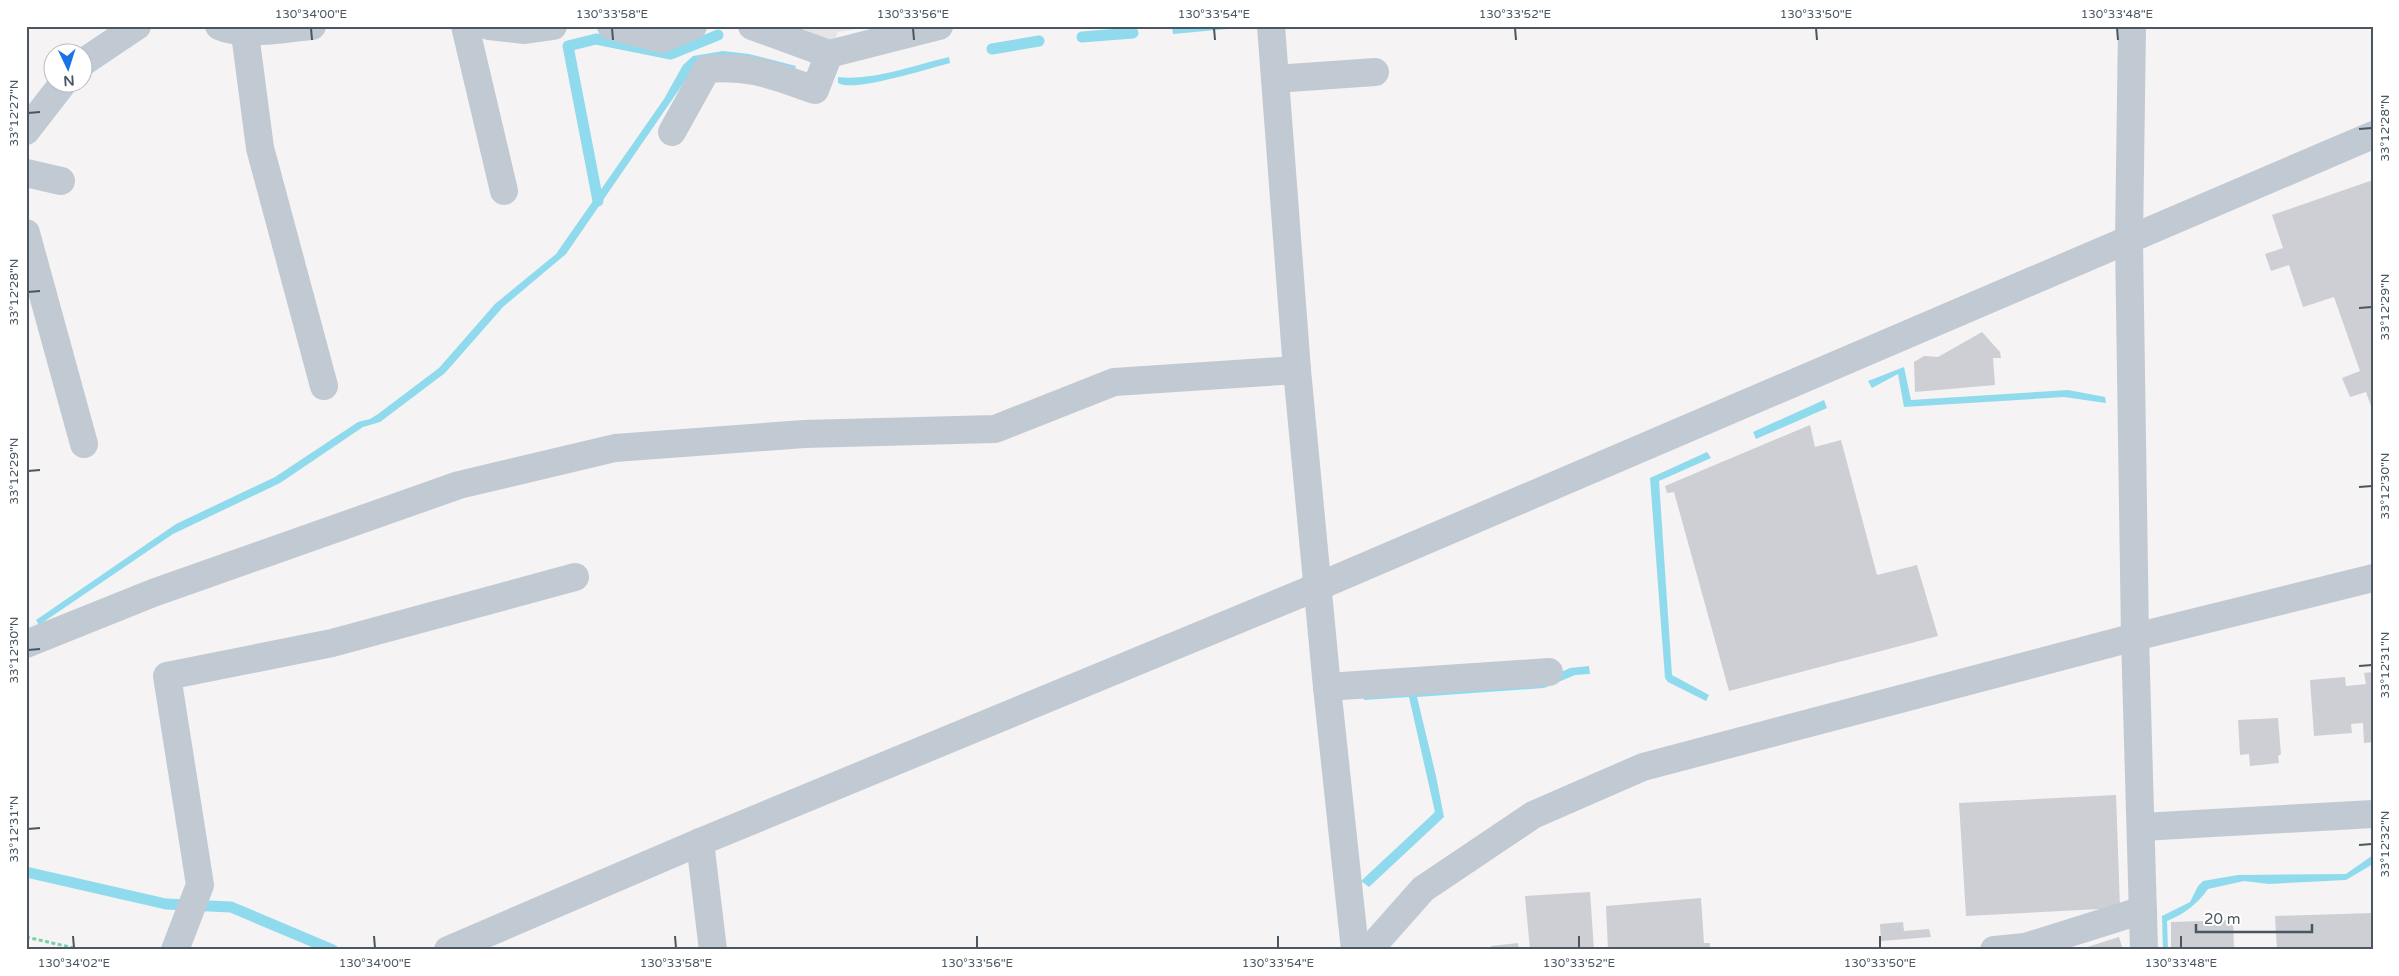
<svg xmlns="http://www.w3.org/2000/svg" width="2399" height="976" viewBox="0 0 2399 976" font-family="'Varela Round',sans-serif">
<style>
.education{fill:#e6e4e5}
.water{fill:#90daee}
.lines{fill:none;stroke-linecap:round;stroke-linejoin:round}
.stream{stroke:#90daee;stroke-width:11}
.building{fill:#cdcfd5}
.path{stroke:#7ad0a6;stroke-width:3;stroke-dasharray:4 2.5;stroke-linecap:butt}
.minor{stroke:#c1cad2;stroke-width:28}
.ticks{fill:none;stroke:#4a5661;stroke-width:2}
.neatline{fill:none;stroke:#4a5661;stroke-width:2}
.ticks-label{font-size:12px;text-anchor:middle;fill:#4a5661}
</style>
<rect width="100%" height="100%" fill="#f5f3f3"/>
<polygon class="education" points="782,26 872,26 838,32 832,46"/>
<g class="water">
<polygon points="1184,26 1249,26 1249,27 1173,34 1172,27"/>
<polygon points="723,51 749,54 796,66 795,69 698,62 566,254 503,307 445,373 380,422 363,427 280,483 173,534 39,625 36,620 176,524 275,477 358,422 370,419 378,414 439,368 495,304 556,254 664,99 683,65 693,56"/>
<path d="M949,57L950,63C930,68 853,93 838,83V77C874,81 914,65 949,57Z"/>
<polygon points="1904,367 1911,400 2068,390 2105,397 2106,403 2064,397 1904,407 1898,374 1872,388 1868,381"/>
<polygon points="1824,400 1827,408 1756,439 1753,432"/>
<polygon points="1707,452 1711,458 1659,481 1672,675 1709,695 1706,701 1668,682 1665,678 1650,478"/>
<polygon points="1589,666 1590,674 1575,675 1544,688 1417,697 1436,776 1444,817 1369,887 1361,881 1435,812 1409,697 1364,700 1363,695 1540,682 1570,668"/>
<path d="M2373,855V864L2346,880L2269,884L2244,881L2208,889C2196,905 2186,913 2167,921L2168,950H2163L2162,916L2190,902L2198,886L2203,881L2238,875L2346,874Z"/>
</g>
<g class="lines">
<g class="stream">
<polyline points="1082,37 1133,33"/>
<polyline points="992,49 1039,41"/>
<polyline points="598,201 568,46 596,39 671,54 718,35"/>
<polyline points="26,872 166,904 231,907 333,950"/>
</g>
</g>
<g class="building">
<polygon points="2373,180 2373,409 2372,409 2366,392 2350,397 2342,378 2360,371 2334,297 2303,307 2289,265 2271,271 2265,254 2283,248 2272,215"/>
<polygon points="1982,332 2000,352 2001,358 1993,358 1995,385 1915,392 1914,362 1924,356 1938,357"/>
<polygon points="1810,425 1815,447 1841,440 1877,575 1917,565 1938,636 1729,691 1674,492 1667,493 1665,486"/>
<polygon points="2373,672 2373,742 2364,743 2363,723 2351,724 2352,733 2314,736 2310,680 2345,677 2346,686 2366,684 2364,673"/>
<polygon points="2278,718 2281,754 2278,756 2279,763 2250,766 2249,754 2240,755 2238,720"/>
<polygon points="2116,795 2120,908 1966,916 1959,803"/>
<polygon points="1590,892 1594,950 1530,950 1525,896"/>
<polygon points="1701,898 1704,943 1710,943 1710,950 1608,950 1606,906"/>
<polygon points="2373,913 2373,950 2277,950 2275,916"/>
<polygon points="2233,920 2234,950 2171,950 2171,922"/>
<polygon points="1903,922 1904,931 1929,929 1931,937 1881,941 1880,924"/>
<polygon points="2119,937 2123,950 2085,950 2084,948"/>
<polygon points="1518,943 1519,950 1492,950 1491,946"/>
</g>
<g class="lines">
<polyline class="path" points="26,937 83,950"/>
<g class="minor">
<path d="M219,26C243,37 286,28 312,26"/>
<polyline points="244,26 260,148 324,386"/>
<polyline points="465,26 504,191"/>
<polyline points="489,26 525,30 553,26"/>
<polyline points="611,26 661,39 693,26"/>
<polyline points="752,26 829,54 939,26"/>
<polyline points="1271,26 1297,370 1327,687 1355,950"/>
<polyline points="2132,26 2129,241 2135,637 2144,950"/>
<polyline points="82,63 137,26"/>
<polyline points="1275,79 1375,72"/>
<polyline points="26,131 64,82"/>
<path d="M672,132L707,69C751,65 774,76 815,90L829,54"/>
<polyline points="26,173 61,181"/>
<polyline points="26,233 84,444"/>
<polyline points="26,644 153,593 459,485 615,448 804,434 995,429 1114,382 1297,370"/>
<polyline points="1327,687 1549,672"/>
<polyline points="2142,827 2373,814"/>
<polyline points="700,842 713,950"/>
<polyline points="175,950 200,885 167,676 332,643 575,577"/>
<polyline points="448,950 700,842 1317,587 2373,135"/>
<polyline points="1369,950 1423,889 1533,815 1643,767 2135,637 2373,578"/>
<polyline points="1994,950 2025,947 2143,910"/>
</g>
</g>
<path class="ticks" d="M311,28L312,40M612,28L613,40M913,28L914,40M1214,28L1215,40M1515,28L1516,40M1816,28L1817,40M2117,28L2118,40M28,113L40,112M2359,129L2372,128M28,292L40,291M2359,308L2372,307M28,471L40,470M2359,487L2372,486M28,650L40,649M2359,666L2372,665M28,829L40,828M2359,845L2372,844M73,936L74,948M374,936L375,948M675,936L676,948M977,936V948M1278,936V948M1579,936V948M1880,936V948M2181,936V948"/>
<rect width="2399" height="976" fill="none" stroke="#ffffff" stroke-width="55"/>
<g transform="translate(68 68) rotate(176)"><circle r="24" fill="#ffffff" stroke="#b7bbc0"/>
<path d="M0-4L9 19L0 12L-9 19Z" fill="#1a73e8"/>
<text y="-8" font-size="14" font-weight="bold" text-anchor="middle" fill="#4a5661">N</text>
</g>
<path d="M2196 924v8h116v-8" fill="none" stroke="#4a5661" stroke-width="2.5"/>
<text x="2204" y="924" font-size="15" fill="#4a5661" stroke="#ffffff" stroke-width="4" paint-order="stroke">20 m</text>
<rect x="28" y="28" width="2344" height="920" class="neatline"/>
<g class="ticks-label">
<text x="311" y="18">130°34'00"E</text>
<text x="612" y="18">130°33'58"E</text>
<text x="913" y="18">130°33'56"E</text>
<text x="1214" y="18">130°33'54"E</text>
<text x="1515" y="18">130°33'52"E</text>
<text x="1816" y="18">130°33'50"E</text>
<text x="2117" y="18">130°33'48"E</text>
<text transform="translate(14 113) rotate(-90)" y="4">33°12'27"N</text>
<text transform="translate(2385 128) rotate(-90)" y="4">33°12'28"N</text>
<text transform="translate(14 292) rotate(-90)" y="4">33°12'28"N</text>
<text transform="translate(2385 307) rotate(-90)" y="4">33°12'29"N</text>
<text transform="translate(14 471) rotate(-90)" y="4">33°12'29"N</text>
<text transform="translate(2385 486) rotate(-90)" y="4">33°12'30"N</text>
<text transform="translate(14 650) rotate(-90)" y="4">33°12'30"N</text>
<text transform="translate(2385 665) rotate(-90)" y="4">33°12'31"N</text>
<text transform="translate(14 829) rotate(-90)" y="4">33°12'31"N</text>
<text transform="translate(2385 844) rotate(-90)" y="4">33°12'32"N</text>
<text x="74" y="967">130°34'02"E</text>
<text x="375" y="967">130°34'00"E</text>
<text x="676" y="967">130°33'58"E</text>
<text x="977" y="967">130°33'56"E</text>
<text x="1278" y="967">130°33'54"E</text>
<text x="1579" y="967">130°33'52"E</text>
<text x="1880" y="967">130°33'50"E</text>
<text x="2181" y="967">130°33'48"E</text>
</g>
</svg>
